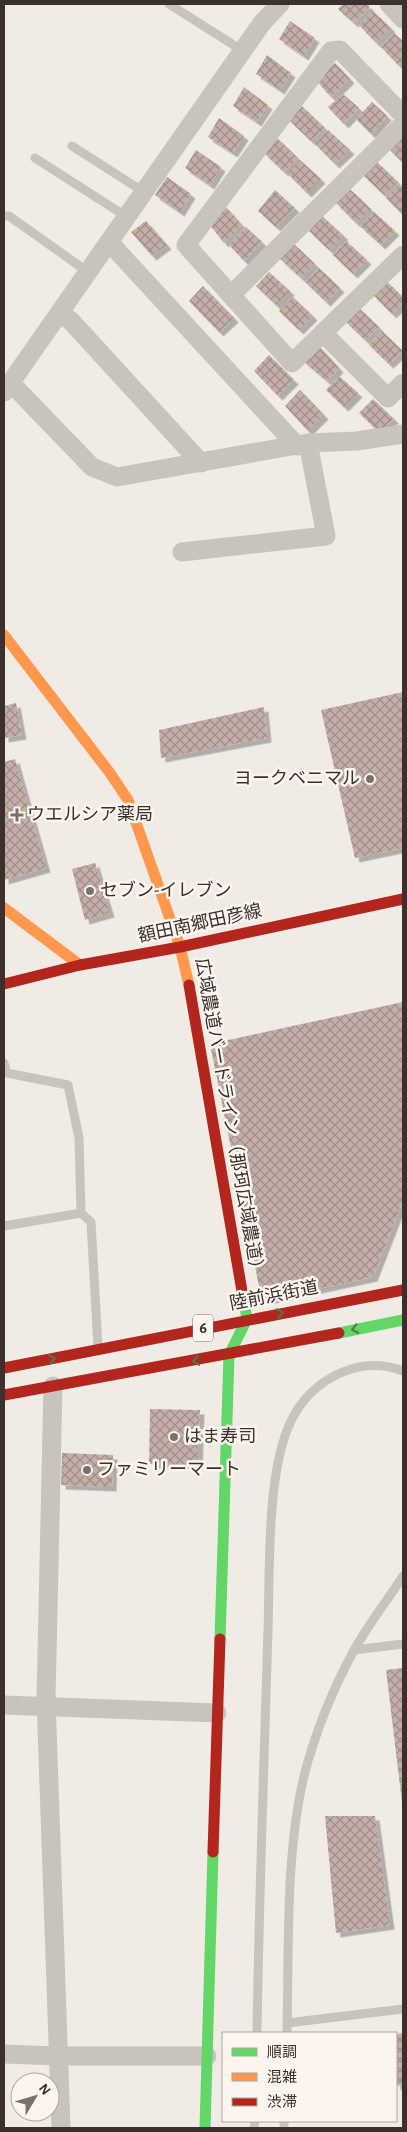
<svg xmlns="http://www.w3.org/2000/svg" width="407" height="2132" viewBox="0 0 407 2132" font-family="'Alegreya Sans','Noto Sans JP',sans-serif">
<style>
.building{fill:url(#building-cross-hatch);filter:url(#shadow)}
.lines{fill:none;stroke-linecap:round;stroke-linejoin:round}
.lane{stroke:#c9c3be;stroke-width:9}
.street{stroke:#c9c3be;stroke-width:19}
.fast{stroke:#63d668;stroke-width:11}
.slow{stroke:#ff974d;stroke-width:11}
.jam{stroke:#b3261e;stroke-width:11}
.oneway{stroke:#4d7b46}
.poi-dot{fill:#7a716c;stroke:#fbf5ee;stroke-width:2}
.labels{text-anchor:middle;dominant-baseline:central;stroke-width:5;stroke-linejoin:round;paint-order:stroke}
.shield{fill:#fbf5ee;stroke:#756b66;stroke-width:1}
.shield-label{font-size:16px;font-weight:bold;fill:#3b302b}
.poi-label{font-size:18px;fill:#3b302b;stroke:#fbf5ee;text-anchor:start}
.street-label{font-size:18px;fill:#3b302b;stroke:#fbf5ee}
</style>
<defs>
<pattern id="building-cross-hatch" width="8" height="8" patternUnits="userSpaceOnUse" patternTransform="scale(1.25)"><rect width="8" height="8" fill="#c3afa7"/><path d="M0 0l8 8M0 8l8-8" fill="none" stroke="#a08f88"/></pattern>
<filter id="shadow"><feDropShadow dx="4.5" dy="4.5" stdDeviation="0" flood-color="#0004"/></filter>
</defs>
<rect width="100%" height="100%" fill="#f0ebe5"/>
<g class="building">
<polygon points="343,4 367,4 370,7 354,23 338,9"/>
<polygon points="373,11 391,28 376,43 359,25"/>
<polygon points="290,21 315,38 304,56 279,39"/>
<polygon points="394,33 403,41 403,60 398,65 381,47"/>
<polygon points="267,55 291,73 280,90 256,74"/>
<polygon points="335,63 350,79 331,97 316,80"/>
<polygon points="244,87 268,105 257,122 233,106"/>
<polygon points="343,94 359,108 344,124 328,107"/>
<polygon points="372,102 387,116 371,134 356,119"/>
<polygon points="302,106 325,128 311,141 289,120"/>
<polygon points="219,118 244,136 233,153 208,137"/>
<polygon points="328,130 350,150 335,164 315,144"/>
<polygon points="403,136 403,163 390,150"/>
<polygon points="277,138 298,158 284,172 264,153"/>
<polygon points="196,150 221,167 210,185 185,168"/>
<polygon points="300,160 321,179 307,193 287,173"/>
<polygon points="377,162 398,182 384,195 364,176"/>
<polygon points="167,177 191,194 180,212 155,195"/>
<polygon points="399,184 403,188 403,215 386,198"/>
<polygon points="350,189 371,209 356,223 336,203"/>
<polygon points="275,190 295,208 276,227 258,211"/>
<polygon points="226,207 242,225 224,243 209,224"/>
<polygon points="374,212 395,231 381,245 360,226"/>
<polygon points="322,216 344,236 329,250 309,231"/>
<polygon points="146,221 167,245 152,256 131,232"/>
<polygon points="246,227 262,242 244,261 229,245"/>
<polygon points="346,241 367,260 353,274 333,255"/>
<polygon points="294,244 315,264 301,278 280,259"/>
<polygon points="319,268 340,288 326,302 305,282"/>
<polygon points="269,272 290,291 276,305 256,286"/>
<polygon points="385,280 403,297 403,303 392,314 372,294"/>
<polygon points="203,286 234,318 219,332 189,301"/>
<polygon points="293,297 313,316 299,330 279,311"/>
<polygon points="358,307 379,327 365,340 345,321"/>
<polygon points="382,331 403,351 389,364 369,345"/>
<polygon points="318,345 339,368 327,381 303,361"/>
<polygon points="269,355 294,380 278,396 254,371"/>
<polygon points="339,376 358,393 344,407 326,390"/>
<polygon points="300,390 324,415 308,431 285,406"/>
<polygon points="373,399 394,419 379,432 359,413"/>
<polygon points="403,692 403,848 355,858 321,710"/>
<polygon points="16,703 22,735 4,738 4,706"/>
<polygon points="264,707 267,738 161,758 159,730"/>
<polygon points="15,759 46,868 4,880 4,762"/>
<polygon points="95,863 110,913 85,920 72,869"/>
<polygon points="403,1002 403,1200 373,1277 262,1301 210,1044"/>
<polygon points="150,1409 200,1410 198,1465 149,1464"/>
<polygon points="62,1453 113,1455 112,1487 61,1485"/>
<polygon points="403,1668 403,1802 402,1802 386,1670"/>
<polygon points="325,1816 375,1816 390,1925 336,1933"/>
<polygon points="403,2033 403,2085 396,2086 396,2034"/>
</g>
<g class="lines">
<g class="lane">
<polyline points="169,4 243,51"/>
<polyline points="72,146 144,192"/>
<polyline points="35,158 127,217"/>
<polyline points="4,216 9,216 88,272"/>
<polyline points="4,1063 7,1073 68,1085 79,1138 81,1213"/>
<polyline points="4,1226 81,1213 91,1222 98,1347"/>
<polyline points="354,1650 403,1644"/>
<polyline points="287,2023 403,2009"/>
<path d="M257,2033C259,1899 264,1765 268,1630C270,1573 266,1472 291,1421C311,1380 358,1354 403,1371"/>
<path d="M287,2033C289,1951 285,1856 304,1776C315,1733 332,1691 353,1652C367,1626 387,1601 403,1576"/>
<polyline points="254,2128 255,2121"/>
<polyline points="284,2128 284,2121"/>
</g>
<g class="street">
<polyline points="389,4 403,19"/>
<polyline points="403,115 340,50 331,51 186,245 292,363 403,255"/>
<polyline points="109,242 297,446"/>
<polyline points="231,295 403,124"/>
<polyline points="60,313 71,321 201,463"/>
<polyline points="323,333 388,398 403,383"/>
<polyline points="10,382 92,467 117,477 308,443 357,441 403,434"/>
<polyline points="4,392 262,23 280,4"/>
<polyline points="182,552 326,536 308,443"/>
<polyline points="53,1386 46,1699 61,2128"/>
<polyline points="4,1705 217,1713"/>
<polyline points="4,2054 58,2056 207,2056"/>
</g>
<g class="fast">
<polyline points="339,1333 403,1320"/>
<polyline points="220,1639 229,1355 247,1319 242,1291"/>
<polyline points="205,2128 213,1852"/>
</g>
<g class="slow">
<polyline points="4,635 110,773 128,800 180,947 189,985"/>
<polyline points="4,908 80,965"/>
</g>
<g class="jam">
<polyline points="4,984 80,965 180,947 403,899"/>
<polyline points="189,985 242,1291"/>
<polyline points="4,1368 403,1290"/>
<polyline points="4,1395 339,1333"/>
<polyline points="213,1852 220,1639"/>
</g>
</g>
<defs><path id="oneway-chevron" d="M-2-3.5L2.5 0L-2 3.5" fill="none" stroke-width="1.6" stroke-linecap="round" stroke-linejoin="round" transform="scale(1.25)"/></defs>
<g class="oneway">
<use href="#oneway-chevron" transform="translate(280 1313) rotate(-11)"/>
<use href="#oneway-chevron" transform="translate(355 1329) rotate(169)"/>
<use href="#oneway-chevron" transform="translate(52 1359) rotate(-11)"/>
<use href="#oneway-chevron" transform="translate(196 1361) rotate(170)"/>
</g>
<g class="poi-dot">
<circle cx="370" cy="779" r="5"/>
<path d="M14.5 807.5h5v5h5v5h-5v5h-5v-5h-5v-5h5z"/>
<circle cx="90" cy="891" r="5"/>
<circle cx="174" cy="1437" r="5"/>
<circle cx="87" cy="1470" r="5"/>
</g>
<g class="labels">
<rect class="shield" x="193" y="1314.5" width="20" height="27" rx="4"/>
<g class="shield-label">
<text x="203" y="1328">6</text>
</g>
<g class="poi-label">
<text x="360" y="779" text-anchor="end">ヨークベニマル</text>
<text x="27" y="815">ウエルシア薬局</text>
<text x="100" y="891">セブン-イレブン</text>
<text x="184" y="1437">はま寿司</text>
<text x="97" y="1470">ファミリーマート</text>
</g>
<g class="street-label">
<text transform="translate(200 924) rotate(-12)">額田南郷田彦線</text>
<text transform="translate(229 1118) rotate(80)">広域農道バードライン（那珂広域農道）</text>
<text transform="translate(274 1296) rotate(-11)">陸前浜街道</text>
</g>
</g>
<rect width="407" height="2132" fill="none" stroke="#3b302b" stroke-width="10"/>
<rect x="222" y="2032" width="175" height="90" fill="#fbf5ee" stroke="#aea6a0"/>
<rect x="232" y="2048" width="25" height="8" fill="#63d668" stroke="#aea6a0"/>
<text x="267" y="2057" font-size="15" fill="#3b302b">順調</text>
<rect x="232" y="2073" width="25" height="8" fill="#ff974d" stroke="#aea6a0"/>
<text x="267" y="2082" font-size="15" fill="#3b302b">混雑</text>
<rect x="232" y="2098" width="25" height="8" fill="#b3261e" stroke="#aea6a0"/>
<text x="267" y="2107" font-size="15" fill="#3b302b">渋滞</text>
<g transform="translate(35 2097) rotate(52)"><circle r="24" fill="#fbf5ee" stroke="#aea6a0"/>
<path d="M0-4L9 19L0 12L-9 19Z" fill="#7a716c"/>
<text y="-8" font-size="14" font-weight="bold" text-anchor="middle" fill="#3b302b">N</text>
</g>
</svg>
